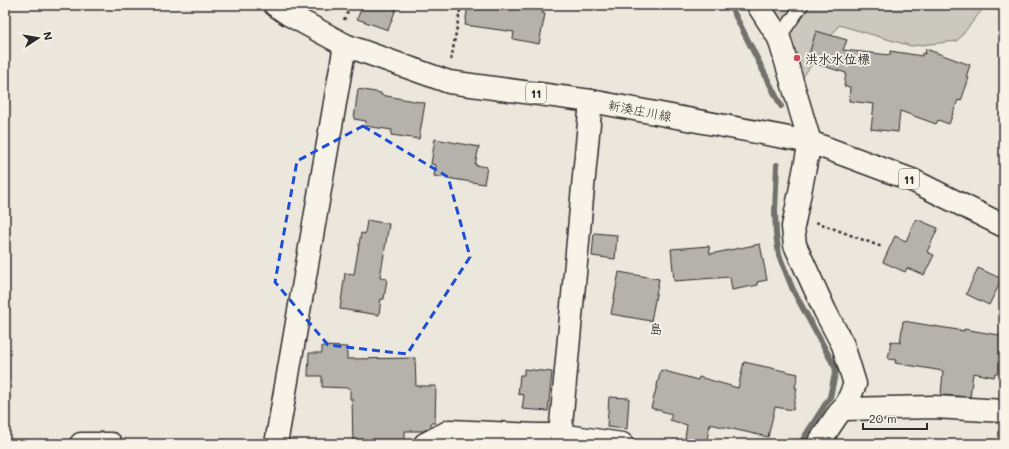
<svg xmlns="http://www.w3.org/2000/svg" width="1009" height="449" viewBox="0 0 1009 449" font-family="Mali,'Klee One',sans-serif">
<style>
.green{fill:#cbc8bf;stroke:#7b7a75}
.lines{fill:none;stroke-linecap:round;stroke-linejoin:round}
.stream{stroke:#72716c;stroke-width:6}
.building{fill:#b5b2ab;stroke:#2b2b2b}
.lane-casing{stroke:#2b2b2b;stroke-width:15}
.street-casing{stroke:#2b2b2b;stroke-width:25}
.primary-casing{stroke:#2b2b2b;stroke-width:25}
.path{stroke:#2b2b2b;stroke-width:2.5;stroke-dasharray:3 3;stroke-linecap:butt}
.lane{stroke:#f7f3e8;stroke-width:12}
.street{stroke:#f7f3e8;stroke-width:22}
.primary{stroke:#f7f3e8;stroke-width:22}
.marked{fill:none;stroke:#1d4ed8;stroke-width:3;stroke-dasharray:8 5;stroke-linejoin:round}
.poi-dot{fill:#d1495b;stroke:#f7f3e8;stroke-width:1.5}
.labels{text-anchor:middle;dominant-baseline:central;stroke-width:3.5;stroke-linejoin:round;paint-order:stroke}
.shield{fill:#f7f3e8;stroke:#686764;stroke-width:1}
.shield-label{font-size:12px;font-weight:bold;fill:#2b2b2b}
.poi-label{font-size:13px;font-weight:bold;fill:#2b2b2b;stroke:#f7f3e8;text-anchor:start}
.street-label{font-size:13px;fill:#2b2b2b;stroke:#f7f3e8}
.neighbourhood-label{font-size:14px;fill:#2b2b2b;stroke:#f7f3e8}
</style>
<rect width="100%" height="100%" fill="#ebe7dd"/>
<filter id="ink" filterUnits="userSpaceOnUse"><feTurbulence type="fractalNoise" baseFrequency=".025" numOctaves="2"/><feDisplacementMap in="SourceGraphic" scale="8" xChannelSelector="R" yChannelSelector="G"/><feConvolveMatrix kernelMatrix="1 2 1 2 8 2 1 2 1" color-interpolation-filters="sRGB"/></filter>
<g filter="url(#ink)">
<polygon class="green" points="745,5 986,5 957,41 911,46 839,25 796,87"/>
<g class="lines">
<g class="stream">
<polyline points="730,5 781,106"/>
<polyline points="777,165 775,211 776,234 779,255 793,290 836,369 830,397 800,444"/>
</g>
</g>
<g class="building">
<polygon points="363,5 385,5 396,9 388,30 357,19"/>
<polygon points="468,5 544,5 542,13 545,14 539,44 513,39 514,32 465,25"/>
<polygon points="816,31 847,40 843,50 890,55 890,51 922,56 922,53 925,54 926,49 970,65 966,77 969,78 961,101 958,100 949,124 938,120 936,124 900,111 898,132 871,129 874,104 849,101 850,87 844,86 846,73 807,61"/>
<polygon points="358,89 381,93 381,95 425,103 419,139 391,135 392,130 365,126 366,121 354,119"/>
<polygon points="435,139 479,147 475,165 487,167 484,184 434,176 436,165 431,164"/>
<polygon points="916,219 938,228 927,252 934,255 924,275 907,268 905,272 883,262 895,236 906,241"/>
<polygon points="367,220 389,224 380,278 387,279 384,299 381,299 379,315 340,309 345,273 354,274 361,233 365,234"/>
<polygon points="594,233 617,235 615,259 592,256"/>
<polygon points="760,244 767,280 757,282 758,285 732,290 730,277 674,281 671,249 709,246 710,254"/>
<polygon points="978,268 1002,279 989,305 966,294"/>
<polygon points="619,272 659,279 651,321 611,314"/>
<polygon points="903,321 964,331 964,329 1004,336 1004,374 995,373 994,377 973,373 970,397 941,395 943,371 895,363 896,360 888,359 891,341 900,343"/>
<polygon points="322,346 347,347 347,359 415,358 416,386 436,386 435,423 431,423 431,427 423,431 405,431 405,444 353,444 352,399 350,399 350,388 322,387 322,376 308,376 309,353 322,353"/>
<polygon points="744,362 798,374 795,388 797,388 793,410 775,407 768,437 710,424 706,444 684,444 687,425 670,420 672,414 651,408 661,370 698,380 699,377 738,388"/>
<polygon points="524,369 552,372 548,411 522,409 524,395 518,394 520,375 524,375"/>
<polygon points="609,397 629,398 627,429 607,427"/>
</g>
<g class="lines">
<defs>
<polyline id="lane" points="779,38 802,5"/>
<g id="street">
<polyline points="758,5 779,38 810,142 793,227 795,245 825,311 843,345 855,384 847,403 836,417 818,444"/>
<polyline points="843,409 934,407 1004,411"/>
<polyline points="560,435 591,101"/>
<polyline points="81,444 111,444"/>
<polyline points="276,444 345,45"/>
<polyline points="425,444 450,431 537,435 560,435 622,444"/>
</g>
<polyline id="primary" points="275,5 288,14 345,45 449,82 591,101 810,142 912,180 1004,226"/>
</defs>
<use href="#lane" class="lane-casing"/>
<use href="#street" class="street-casing"/>
<use href="#primary" class="primary-casing"/>
<g class="path">
<polyline points="344,20 351,5"/>
<polyline points="451,60 461,5"/>
<polyline points="816,222 882,247"/>
</g>
<use href="#lane" class="lane"/>
<use href="#street" class="street"/>
<use href="#primary" class="primary"/>
</g>
</g>
<path class="marked" d="M363,126L448,177L470,257L407,354L328,345L275,282L297,161Z"/>
<circle class="poi-dot" cx="797" cy="58" r="4"/>
<g class="labels">
<g class="shield">
<rect x="526" y="83" width="20" height="20" rx="3"/>
<rect x="899" y="169" width="20" height="20" rx="3"/>
</g>
<g class="shield-label">
<text x="536" y="93">11</text>
<text x="909" y="179">11</text>
</g>
<g class="poi-label">
<text x="805" y="58">洪水水位標</text>
</g>
<g class="street-label">
<text transform="translate(640 110) rotate(11)">新湊庄川線</text>
</g>
<g class="neighbourhood-label">
<text x="656" y="328">島</text>
</g>
</g>
<rect width="1009" height="449" fill="none" stroke="#f7f3e8" stroke-width="20"/>
<rect x="10" y="10" width="989" height="429" fill="none" stroke="#2b2b2b" stroke-width="1.5" filter="url(#ink)"/>
<g transform="translate(38 38) rotate(78)" stroke="#f7f3e8" stroke-width="3" paint-order="stroke">
<path d="M0-3L7 15L0 10L-7 15Z" fill="#2b2b2b"/>
<text y="-6" font-size="11" font-weight="bold" text-anchor="middle" fill="#2b2b2b">N</text>
</g>
<path d="M863 423v6h64v-6" fill="none" stroke="#2b2b2b" stroke-width="2"/>
<text x="869" y="423" font-size="12" fill="#2b2b2b" stroke="#f7f3e8" stroke-width="3" paint-order="stroke">20 m</text>
</svg>
